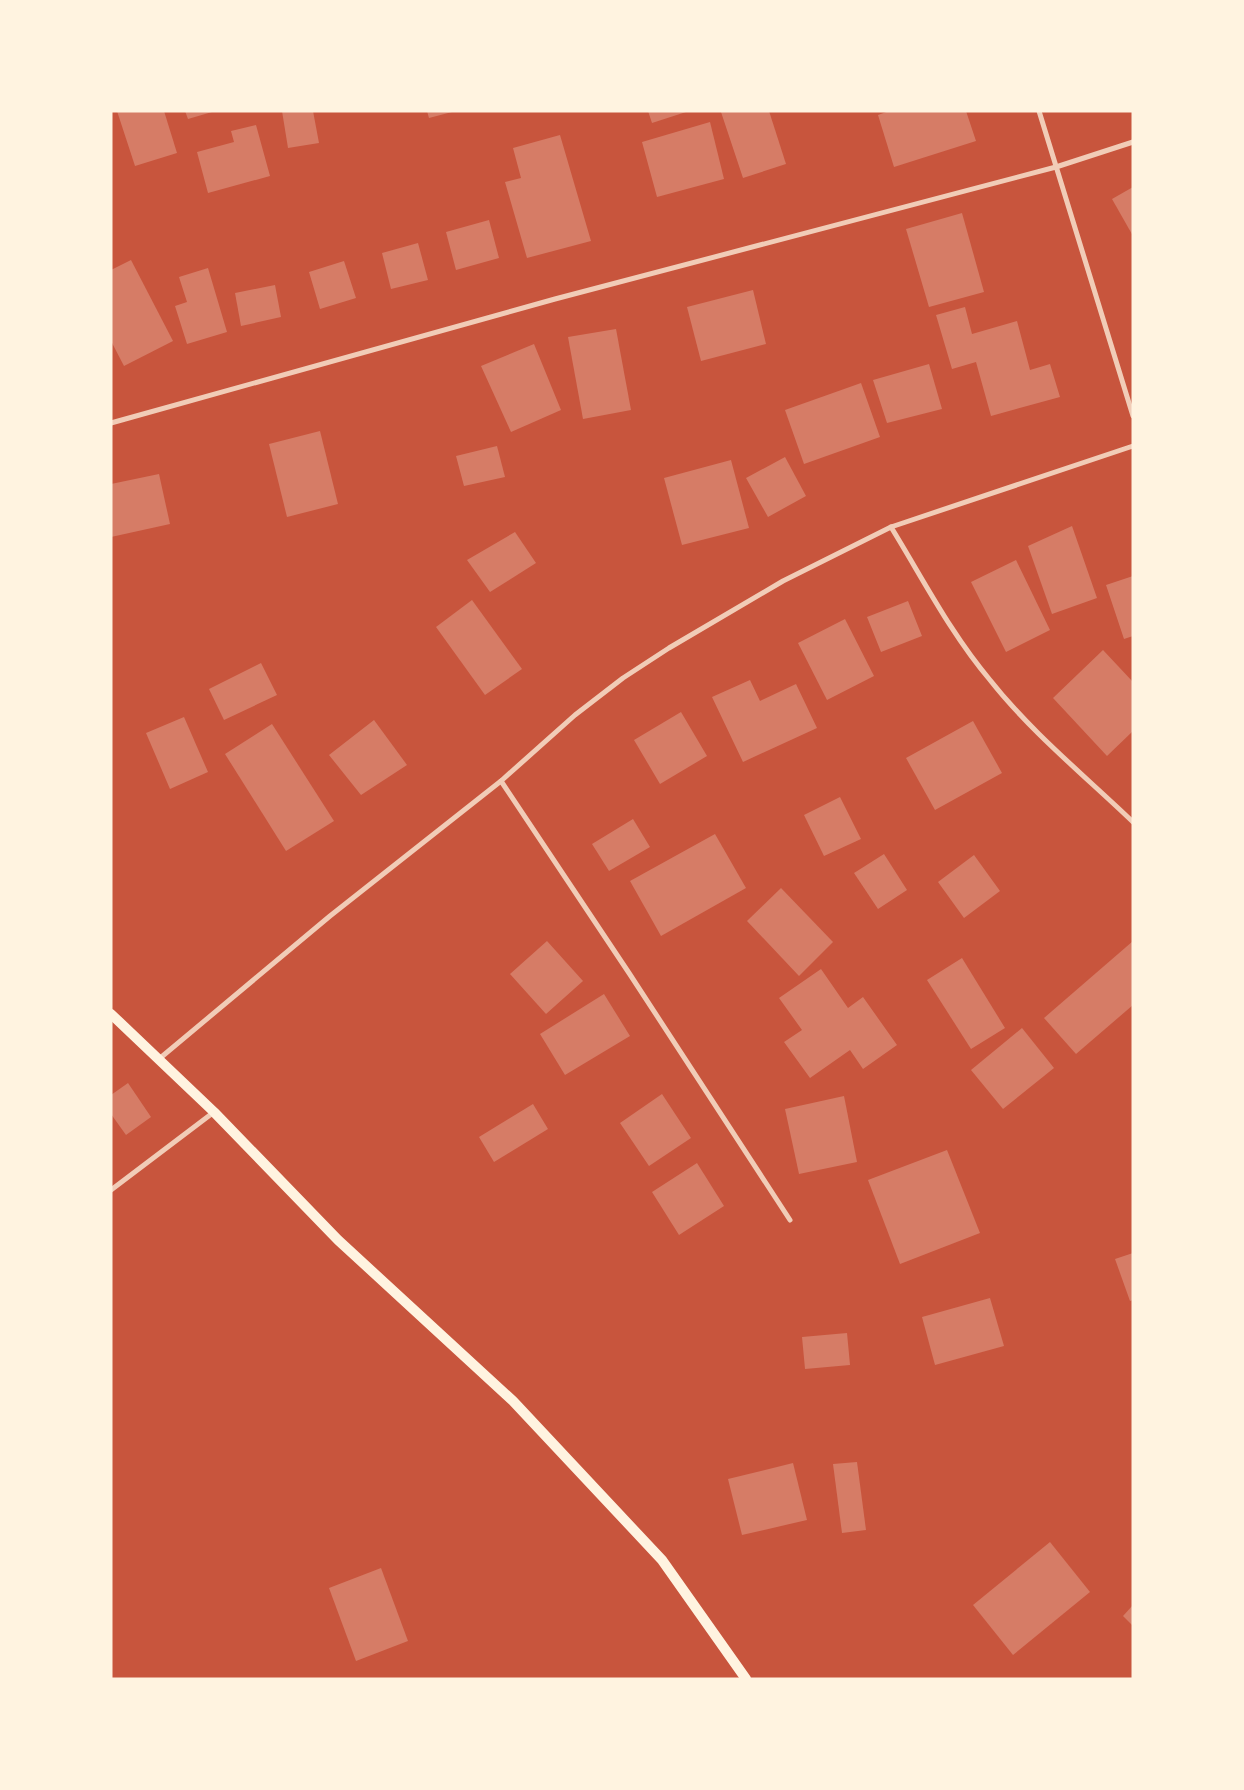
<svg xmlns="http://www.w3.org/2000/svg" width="1244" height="1790" viewBox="0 0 1244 1790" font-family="Jost,sans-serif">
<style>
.building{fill:#d67c66}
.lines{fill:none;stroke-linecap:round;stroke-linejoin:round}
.minor{stroke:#f1ccb7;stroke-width:5}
.secondary{stroke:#fff3e0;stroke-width:10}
</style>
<rect width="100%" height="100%" fill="#c8553d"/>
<g class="building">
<polygon points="117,111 164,111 177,153 135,166"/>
<polygon points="185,111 212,111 212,112 188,119"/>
<polygon points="282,111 313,111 319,143 288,148"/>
<polygon points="427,111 452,111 452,112 429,118"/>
<polygon points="648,111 686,111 686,112 652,123"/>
<polygon points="769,111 786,164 743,178 721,112"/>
<polygon points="889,111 966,111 976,141 894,167 878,115"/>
<polygon points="710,122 724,179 657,197 642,142"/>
<polygon points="256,125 270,176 208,193 197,152 234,142 231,131"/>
<polygon points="560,135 591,241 527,258 505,182 521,178 513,148"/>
<polygon points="1133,187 1133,236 1112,199"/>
<polygon points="962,213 984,292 929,307 906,229"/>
<polygon points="489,220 499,258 456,270 446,232"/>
<polygon points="418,243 428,280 391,289 382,253"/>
<polygon points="131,260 173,341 124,366 111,341 111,270"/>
<polygon points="344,261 356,298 320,309 309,272"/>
<polygon points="208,268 227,332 187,344 175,306 187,302 179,277"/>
<polygon points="275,285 281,317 241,326 235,293"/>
<polygon points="753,290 766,344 701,361 687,307"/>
<polygon points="965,307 972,334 1017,321 1030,370 1050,364 1060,397 991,416 976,362 952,369 936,315"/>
<polygon points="616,329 631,410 583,419 568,337"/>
<polygon points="534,344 561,410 511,432 481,366"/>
<polygon points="929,364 942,409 887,423 873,380"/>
<polygon points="861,383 880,437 804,464 785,410"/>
<polygon points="320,431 338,504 287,517 269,444"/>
<polygon points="497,446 505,477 464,486 456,456"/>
<polygon points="785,457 806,496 768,517 746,478"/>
<polygon points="731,460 749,528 682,545 664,478"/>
<polygon points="159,474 170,524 111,537 111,484"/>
<polygon points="1072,526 1097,598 1052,614 1028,546"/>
<polygon points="515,532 536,563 490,592 467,560"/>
<polygon points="1016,560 1050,630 1006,652 971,582"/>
<polygon points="1133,576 1133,636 1124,639 1106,585"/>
<polygon points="472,600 522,669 485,695 436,627"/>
<polygon points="908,601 922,636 881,652 867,617"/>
<polygon points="845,619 874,676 827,700 798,643"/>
<polygon points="1103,650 1133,682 1133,731 1107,756 1053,698"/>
<polygon points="261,663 277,695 224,720 209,689"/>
<polygon points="750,680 760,701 796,684 817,728 743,762 712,697"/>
<polygon points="681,712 707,756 660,784 634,740"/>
<polygon points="184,717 208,772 170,789 146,733"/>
<polygon points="374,720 407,765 361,795 329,755"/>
<polygon points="973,721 1002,773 935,810 906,758"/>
<polygon points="272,724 334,821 286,851 225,754"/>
<polygon points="840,797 861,839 824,856 804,815"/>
<polygon points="633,819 650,847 609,871 592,844"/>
<polygon points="715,834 746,888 661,936 630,881"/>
<polygon points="884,854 907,890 878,909 854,873"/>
<polygon points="974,855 1000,891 964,918 938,882"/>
<polygon points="781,888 833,942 799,976 747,921"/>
<polygon points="547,941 583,981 546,1014 510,974"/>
<polygon points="1133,941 1133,1005 1076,1054 1044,1018"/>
<polygon points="962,958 1005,1028 971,1049 927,980"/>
<polygon points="821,969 848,1008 863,997 897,1045 863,1069 850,1050 810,1078 784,1042 802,1030 779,998"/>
<polygon points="604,994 630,1036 565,1075 540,1034"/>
<polygon points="1022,1028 1054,1068 1003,1109 971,1070"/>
<polygon points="128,1083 151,1117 126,1135 111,1114 111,1095"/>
<polygon points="662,1094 691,1138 649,1166 620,1123"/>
<polygon points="844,1096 857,1162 799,1174 785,1109"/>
<polygon points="533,1104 548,1129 494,1162 479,1137"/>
<polygon points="947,1150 980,1233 900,1264 868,1180"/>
<polygon points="697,1163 724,1206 679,1235 652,1192"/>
<polygon points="1133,1253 1133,1300 1130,1301 1115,1259"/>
<polygon points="990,1298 1004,1346 935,1365 922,1317"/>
<polygon points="847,1333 850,1365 805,1369 802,1337"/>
<polygon points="857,1462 866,1530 842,1533 833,1464"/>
<polygon points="793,1463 807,1520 742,1535 728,1479"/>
<polygon points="1050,1542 1090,1592 1013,1655 973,1605"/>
<polygon points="381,1568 408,1641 356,1661 329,1588"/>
<polygon points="1133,1605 1133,1626 1123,1616"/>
</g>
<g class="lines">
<g class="minor">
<polyline points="1039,111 1133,416"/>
<polyline points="111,423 555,299 1056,167 1133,142"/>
<path d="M891,527C923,579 951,634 990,680C1031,732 1085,776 1133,822"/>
<polyline points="501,781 629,973 790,1220"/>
<polyline points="159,1059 330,916 501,781 575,715 623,678 669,648 783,581 891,527 1133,446"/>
<polyline points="111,1190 214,1112"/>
</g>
<polyline class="secondary" points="111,1014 214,1112 338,1240 513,1401 662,1560 746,1679"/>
</g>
<rect width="1244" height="1790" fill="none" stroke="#fff3e0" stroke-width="225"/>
</svg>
